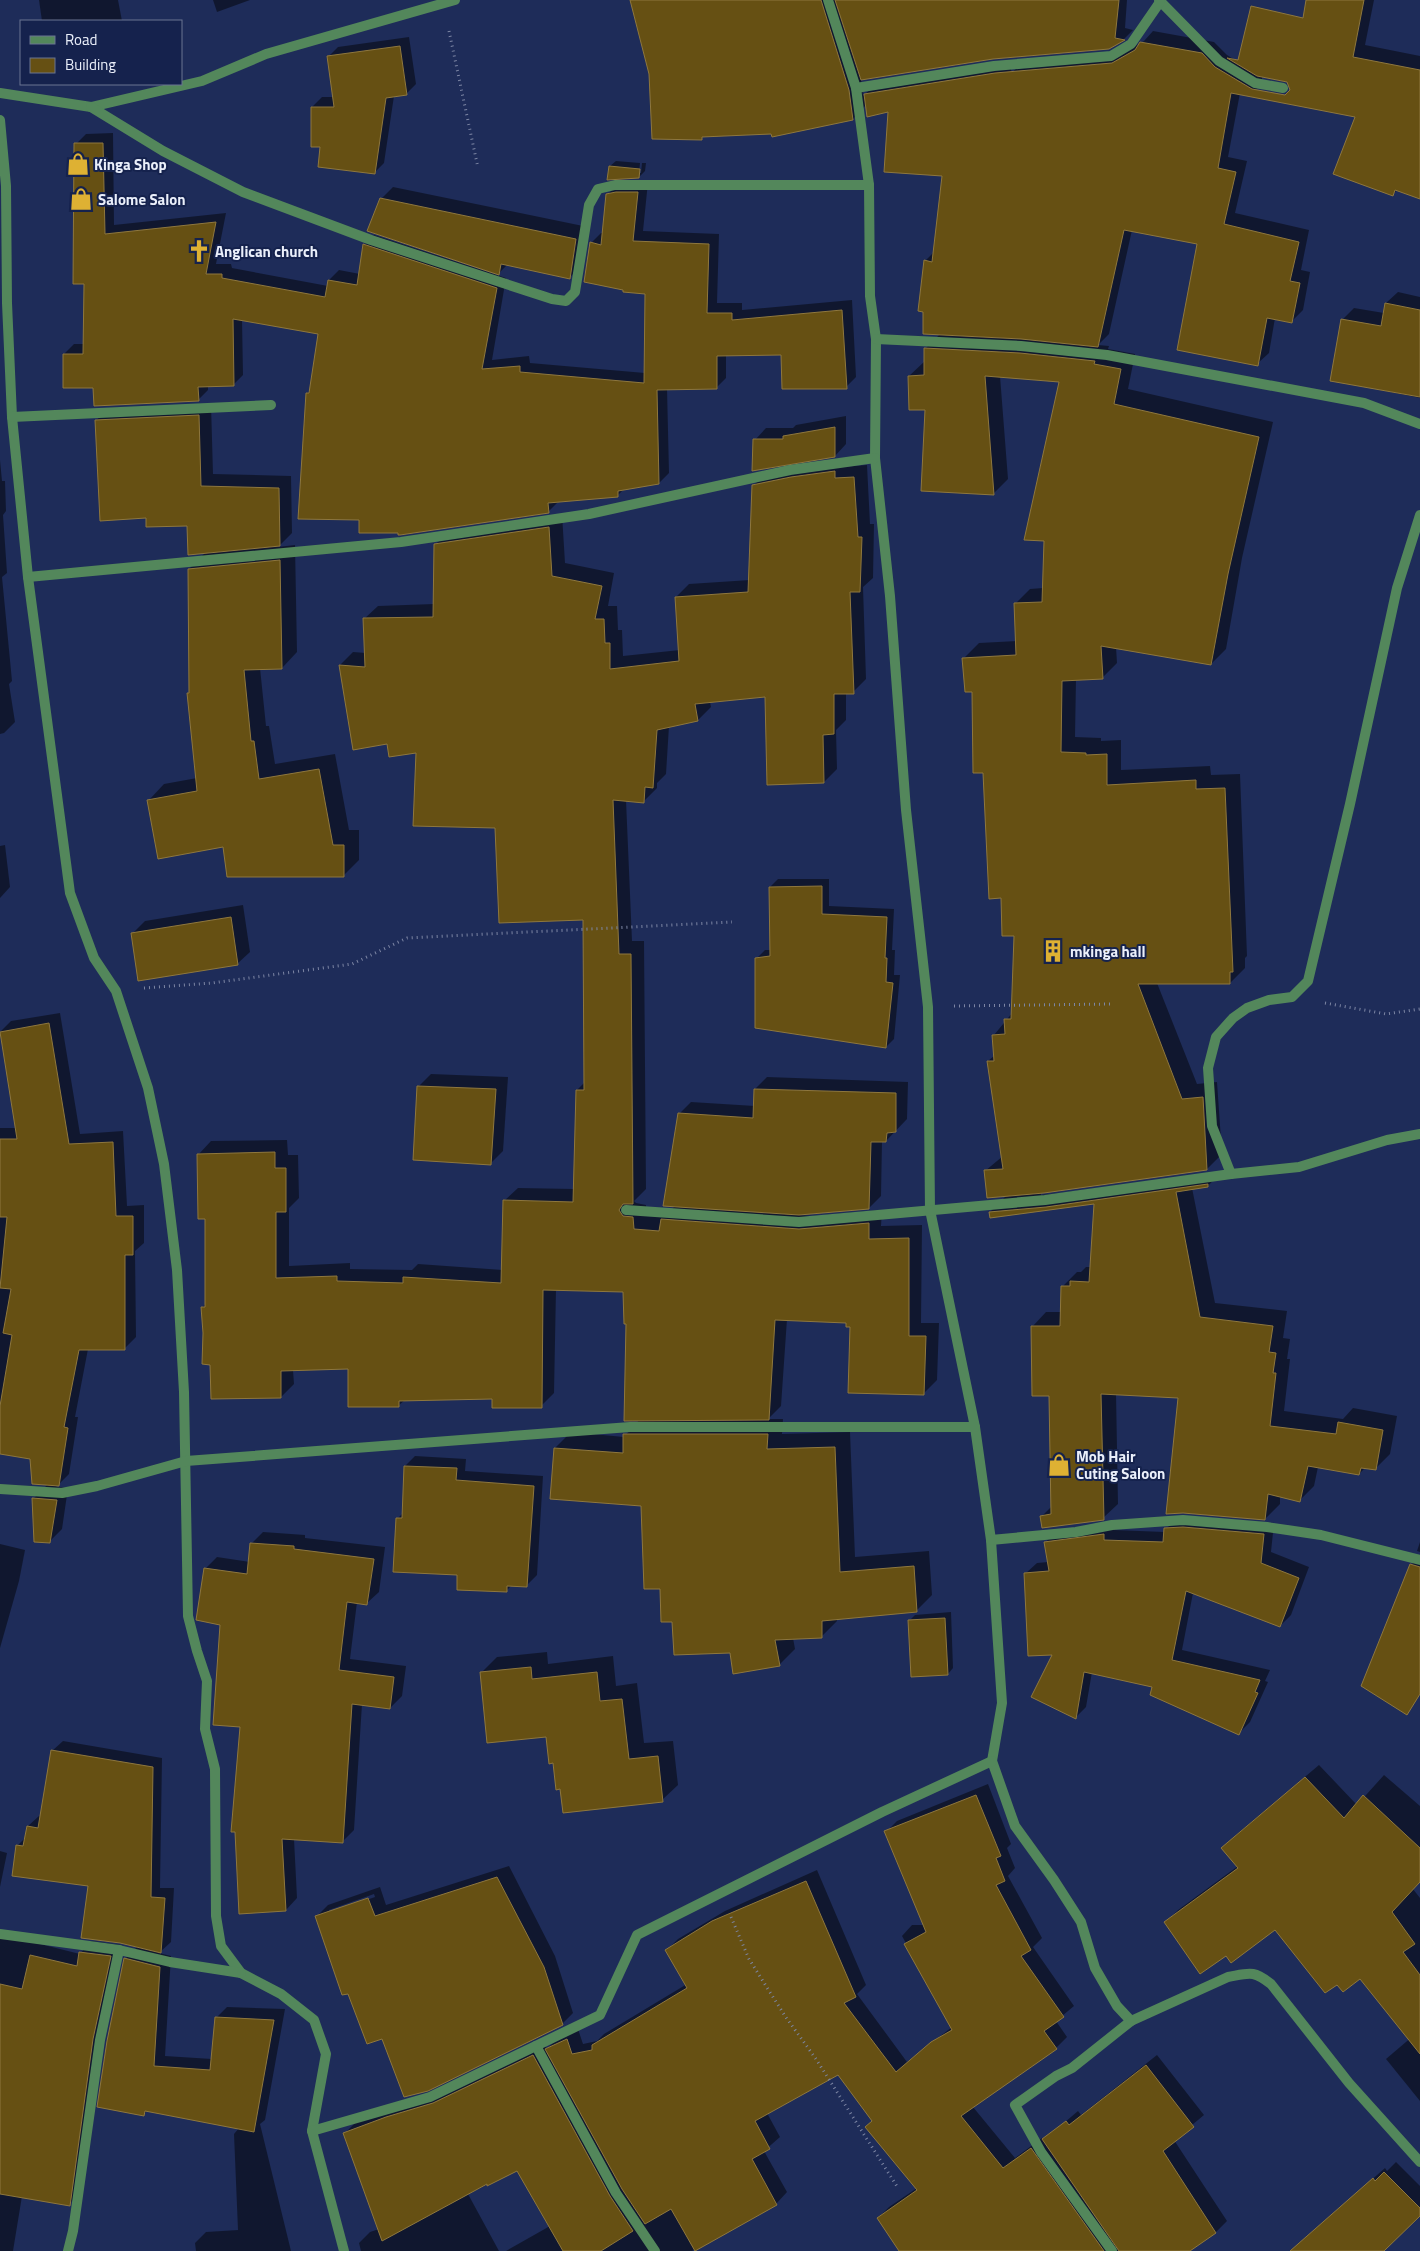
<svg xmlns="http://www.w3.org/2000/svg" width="1420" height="2251" viewBox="0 0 1420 2251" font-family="'Titillium Web',sans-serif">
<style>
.shadow{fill:#0007;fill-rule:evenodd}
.building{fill:#665013;stroke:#8e773e}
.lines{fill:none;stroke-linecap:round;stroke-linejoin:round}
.path{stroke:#7d86a4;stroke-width:3;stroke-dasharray:1 4;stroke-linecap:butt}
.street{stroke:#53875b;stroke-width:10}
.labels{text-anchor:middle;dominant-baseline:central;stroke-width:4;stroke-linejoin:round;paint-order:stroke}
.poi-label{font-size:15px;font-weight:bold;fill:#eaeffa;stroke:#15224d;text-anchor:start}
</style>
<rect width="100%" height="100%" fill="#1e2c59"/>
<g class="shadow">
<polygon points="39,0 118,0 122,21 42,21"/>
<polygon points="213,0 250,0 217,12"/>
<polygon points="632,0 989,0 993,58 861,79 863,96 877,83 1009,62 1012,73 1024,60 1125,52 1144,41 1153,31 1214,42 1227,55 1262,77 1262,84 1250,95 1240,93 1228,157 1247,161 1235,213 1309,230 1301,270 1310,272 1303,310 1291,322 1275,318 1269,353 1257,364 1198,243 1132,230 1109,334 1098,345 1109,346 1108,349 1135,354 1128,389 1273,422 1242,558 1226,649 1211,664 1116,647 1117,663 1102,678 1076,679 1075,737 1101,738 1101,741 1121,740 1121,770 1210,766 1211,775 1240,774 1247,956 1245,958 1245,968 1230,983 1157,983 1197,1084 1217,1082 1222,1154 1207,1169 1041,1192 1041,1195 1061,1193 1222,1171 1208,1186 1192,1188 1215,1303 1287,1311 1283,1338 1290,1339 1287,1359 1290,1359 1284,1411 1343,1419 1353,1408 1397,1416 1390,1454 1375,1469 1366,1467 1359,1474 1318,1467 1314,1486 1300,1500 1280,1496 1280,1504 1265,1519 1179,1397 1116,1393 1118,1504 1103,1518 1042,1516 1052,1506 1050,1395 1032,1327 1046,1312 1062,1312 1063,1286 1077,1272 1081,1272 1086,1267 1091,1267 1095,1203 990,1212 1007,1195 985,1171 1003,1156 988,1061 995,1055 994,1035 1013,1012 1015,934 1003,897 974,690 964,658 979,643 1017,641 1015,604 1030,589 1043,588 1061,380 1000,376 1008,479 993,494 926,409 909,376 925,361 925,349 940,334 925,261 934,252 943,174 889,111 866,105 853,119 772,133 705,135 701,139 650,74"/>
<polygon points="1011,0 1127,0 1125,28 1133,30 1124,39 1108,48"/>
<polygon points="1308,0 1374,0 1365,45 1420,56 1420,198 1397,190 1392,195"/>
<polygon points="409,37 416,84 406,94 394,96 384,163 374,173 321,146 312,107 322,97 334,97 328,57 338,47"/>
<polygon points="113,133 114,225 226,213 216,264 231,264 232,268 328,286 329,280 339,270 360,274 364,245 374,235 506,278 492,360 529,356 530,363 645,373 646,293 591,243 601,233 604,233 607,195 618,184 648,182 643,231 719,234 717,303 742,303 742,310 852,300 856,377 846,387 783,354 726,355 726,378 716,388 667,388 669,473 659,483 624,489 618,495 558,502 548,512 399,532 360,519 307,393 311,390 319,333 242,319 243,375 233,385 208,385 208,390 198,400 94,386 64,354 74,344 85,344 85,283 76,144 86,134"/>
<polygon points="616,161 640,163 639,173 641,173 642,163 646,163 645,171 639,177 610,166"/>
<polygon points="393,187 588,227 582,265 570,277 508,264 499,273 381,199"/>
<polygon points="1398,292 1420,297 1420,398 1332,380 1343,319 1354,308 1384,313 1386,303"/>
<polygon points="211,404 213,474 291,476 292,533 278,547 295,545 297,652 282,668 260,668 266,726 269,726 275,764 335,754 349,830 359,830 359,860 343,876 149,800 164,784 197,778 188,693 190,691 189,569 206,552 188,524 147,517 96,421 108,408"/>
<polygon points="846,416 846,444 835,456 755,440 766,428 793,428 796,425"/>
<polygon points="0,460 2,481 5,481 6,511 3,515 7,573 2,577 12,681 9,684 15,722 4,733 0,734"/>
<polygon points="867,465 870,524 874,524 873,578 863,587 866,679 853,692 846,693 846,720 836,730 837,769 824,782 766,696 710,702 711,707 698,720 669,726 666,774 657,783 657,788 644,801 626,800 632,941 644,941 646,1189 634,1201 636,1203 646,1205 646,1216 664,1217 676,1205 679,1114 691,1102 755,1106 755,1089 767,1077 908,1082 907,1119 886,1141 882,1141 881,1196 869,1208 799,1215 812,1216 882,1210 881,1226 922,1225 921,1323 939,1323 937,1380 924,1393 848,1321 787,1319 781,1406 768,1419 783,1419 782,1434 850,1432 855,1557 929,1551 932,1595 917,1610 837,1618 837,1621 822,1636 793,1638 795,1649 779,1665 732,1652 674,1620 661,1588 642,1504 551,1498 555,1448 571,1432 624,1437 640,1419 627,1322 625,1291 556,1289 554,1393 541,1406 493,1398 405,1400 398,1406 349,1368 293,1370 294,1384 281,1397 212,1364 204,1333 202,1308 206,1303 206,1217 198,1155 211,1141 287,1140 288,1155 298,1155 299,1198 289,1208 289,1266 350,1263 350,1269 412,1270 418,1264 503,1270 504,1201 518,1188 575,1189 577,1090 585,1082 584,918 496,826 417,751 388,743 354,749 340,665 353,652 366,653 364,619 378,606 434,604 435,545 449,531 562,514 565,563 614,573 608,606 617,606 618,630 622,630 623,656 680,650 676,597 689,584 750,580 753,486 766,473"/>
<polygon points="5,845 10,887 0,898 0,846"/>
<polygon points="778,879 829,879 829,906 894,909 892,950 895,950 894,975 900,975 894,1039 886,1047 757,958 765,950 771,950 770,887"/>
<polygon points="243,905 250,952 237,964 132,934 145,921"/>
<polygon points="60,1013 80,1134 123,1131 127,1206 144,1205 144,1243 135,1251 136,1337 125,1348 88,1349 75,1417 78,1417 69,1474 56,1487 68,1488 62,1529 49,1542 34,1498 48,1484 32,1459 0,1454 0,1128 17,1128 0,1032 11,1021"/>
<polygon points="431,1074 508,1077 503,1151 491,1163 419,1086"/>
<polygon points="415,1456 466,1459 465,1471 543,1476 537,1575 527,1585 512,1585 507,1590 459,1574 397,1519 403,1513 405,1466"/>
<polygon points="1177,1518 1274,1523 1271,1552 1309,1567 1291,1615 1280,1626 1193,1593 1182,1650 1270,1670 1265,1681 1268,1682 1250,1722 1239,1733 1153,1686 1092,1672 1086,1707 1075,1718 1026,1573 1037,1563 1048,1562 1046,1542 1056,1531 1114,1530 1165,1532 1166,1529"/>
<polygon points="263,1532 305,1535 305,1538 385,1547 379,1592 367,1603 357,1602 350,1659 406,1666 402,1696 390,1708 362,1704 354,1830 342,1842 294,1839 297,1898 286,1910 242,1726 221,1624 205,1569 217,1557 250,1562 251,1544"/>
<polygon points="1420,1542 1420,1552 1417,1551"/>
<polygon points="0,1544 25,1550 19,1581 0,1648"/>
<polygon points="1420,1556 1420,1689 1411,1565"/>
<polygon points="951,1612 953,1668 948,1674 909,1621 915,1615"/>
<polygon points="547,1652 548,1664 613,1656 616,1686 637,1683 644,1743 673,1741 678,1785 662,1800 561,1788 547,1736 481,1673 497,1657"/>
<polygon points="63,1741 162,1758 160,1888 174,1888 171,1942 159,1953 171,1956 165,2056 212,2059 216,2018 227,2007 285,2009 265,2120 260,2124 291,2251 196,2251 195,2243 206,2232 238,2230 234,2134 239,2128 148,2110 143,2115 125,1959 138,1946 89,1885 17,1846 27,1836 28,1826 39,1816 41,1817 52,1751"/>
<polygon points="1319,1765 1357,1805 1384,1775 1420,1806 1420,1881 1413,1889 1420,1898 1420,2009 1276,1928 1226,1954 1165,1923 1178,1910 1238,1866 1236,1835"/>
<polygon points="988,1784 1011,1844 1007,1848 1015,1868 1008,1876 1042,1938 1033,1947 1074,2006 1056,2021 1067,2037 1056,2048 973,2107 1015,2158 1042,2138 1044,2140 1078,2111 1081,2115 1157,2055 1204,2115 1174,2140 1227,2221 1216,2232 1188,2251 900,2251 878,2218 889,2207 917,2188 873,2120 838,2073 767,2113 780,2137 764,2151 787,2192 776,2204 692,2251 506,2251 550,2226 518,2169 468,2194 499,2251 361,2251 359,2243 370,2232 379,2229 344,2134 355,2123 544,2045 547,2049 558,2038 578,2029 583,2044 597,2041 604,2034 687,1984 667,1950 678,1939 725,1911 817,1870 866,1985 857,1994 907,2062 952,2027 902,1936 912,1925 924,1925 886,1832 897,1821"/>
<polygon points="0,1851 7,1853 0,1887"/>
<path d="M509,1866L555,1956L573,2013L562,2024L317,1916L328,1905L380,1887L386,1905ZM374,1894L375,1897L329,1913V1910Z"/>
<polygon points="0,1934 80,1954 91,1941 121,1945 104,2027 80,2193 69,2204 22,2196 13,2251 0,2251"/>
<polygon points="1420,2030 1420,2101 1386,2059"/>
<polygon points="1396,2162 1420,2186 1420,2215 1383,2251 1291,2251 1385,2168 1387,2171"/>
</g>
<g class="building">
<polygon points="630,0 821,0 849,90 853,120 772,137 771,134 702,137 702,140 652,139 649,74"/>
<polygon points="835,0 1119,0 1115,38 1125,40 1109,49 993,59 861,80"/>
<polygon points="1306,0 1364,0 1353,57 1420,70 1420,199 1395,190 1393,196 1333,174 1355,117 1231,93 1218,168 1236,172 1224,224 1299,242 1290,281 1300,283 1292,323 1267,318 1258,366 1177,350 1197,244 1124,230 1098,347 1021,339 923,334 923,312 918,311 924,260 932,262 942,176 884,172 888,112 867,117 864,94 995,73 1112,63 1135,50 1140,42 1202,53 1215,67 1252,89 1285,95 1290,90 1287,82 1257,76 1227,58 1238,60 1251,6 1303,18"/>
<polygon points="400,46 407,95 386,98 375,174 318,167 320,147 311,147 311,107 334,107 327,56"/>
<polygon points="74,143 103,143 105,234 216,222 206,274 222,274 222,278 325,297 328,280 357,285 363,244 497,288 482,369 520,366 520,372 644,383 645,294 623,292 623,290 584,282 590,242 601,245 606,194 616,192 638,192 633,241 709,244 707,313 732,313 732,320 842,310 847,389 782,389 781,355 717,356 717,389 657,390 659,484 618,491 618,497 548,503 549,513 400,535 398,535 398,533 359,533 359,520 298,519 306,393 309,393 318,334 233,319 234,386 198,387 199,401 94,406 93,388 63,388 63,354 83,354 84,284 73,284"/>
<polygon points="609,166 640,169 639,178 607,180"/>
<polygon points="380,198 576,239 570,279 501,264 499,275 367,231"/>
<polygon points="1385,303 1420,310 1420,397 1330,381 1341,319 1381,326"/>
<polygon points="924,348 1020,353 1095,361 1094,364 1121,369 1114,404 1259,437 1228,574 1211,665 1101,646 1103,679 1062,681 1061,752 1086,753 1086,755 1107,754 1107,785 1196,780 1196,789 1225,788 1233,972 1230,972 1230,984 1138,984 1182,1099 1203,1097 1207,1170 1044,1193 987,1198 984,1170 1003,1169 987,1061 994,1061 992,1035 1005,1034 1004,1019 1011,1019 1014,936 1002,936 1001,898 989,899 983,773 973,773 972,692 965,692 962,658 1016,655 1014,603 1042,602 1044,541 1024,540 1059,382 985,376 994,495 921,491 925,410 909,410 908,376 924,375"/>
<polygon points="199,415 201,486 279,488 280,546 188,555 187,526 146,527 146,518 100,521 95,420"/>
<polygon points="835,427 835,457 752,471 753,439 783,439 783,436"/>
<polygon points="835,471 835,478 854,477 858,537 862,537 860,592 850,592 854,694 834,694 834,734 823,735 824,783 767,785 765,697 695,704 698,721 657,730 653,788 645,787 644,803 613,800 619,954 631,954 633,1204 623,1204 619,1210 623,1216 633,1217 634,1229 659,1231 661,1219 799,1229 869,1223 869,1239 909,1238 909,1336 926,1336 924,1395 848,1393 850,1327 846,1327 846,1323 775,1320 769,1420 624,1421 626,1324 624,1324 623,1292 543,1290 542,1408 492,1408 492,1399 399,1401 399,1407 348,1407 348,1369 281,1371 281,1398 211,1399 210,1365 202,1364 203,1333 201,1307 205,1307 205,1219 198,1219 197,1154 275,1152 275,1168 286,1168 286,1212 276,1212 276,1278 337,1276 337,1281 403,1283 403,1277 501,1283 503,1200 573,1202 576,1090 584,1090 583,920 499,923 495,828 413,826 416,753 389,757 387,744 353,750 339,665 365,667 363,618 433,617 434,544 549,527 552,576 602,586 595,619 604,619 605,643 610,643 610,669 679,661 675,597 748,592 752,485 791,477"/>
<polygon points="280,560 282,669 244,670 251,741 254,741 259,779 319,769 333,845 344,845 344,877 227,877 223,847 158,859 147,800 197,791 187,693 189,693 188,569"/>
<polygon points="822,886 822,914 887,917 885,958 887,958 886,982 893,983 886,1048 755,1028 755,958 770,956 769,887"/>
<polygon points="231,917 238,965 138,981 131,933"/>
<polygon points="49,1023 69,1144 113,1142 116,1216 133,1216 133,1255 125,1255 125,1350 79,1350 64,1427 68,1428 59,1486 32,1484 30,1459 0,1454 0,1406 12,1335 3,1333 11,1289 0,1288 7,1217 0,1217 0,1139 17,1139 0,1032"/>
<polygon points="417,1086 496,1089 491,1165 413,1160"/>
<polygon points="754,1089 896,1093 896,1132 887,1133 886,1142 871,1142 869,1209 799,1215 663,1206 678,1113 753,1118"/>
<polygon points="1208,1184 1208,1187 1176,1192 1200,1317 1273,1326 1269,1352 1276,1353 1273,1373 1276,1373 1270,1426 1336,1434 1338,1422 1383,1430 1376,1470 1361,1468 1359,1475 1308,1466 1300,1502 1268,1494 1265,1520 1183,1513 1166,1514 1178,1398 1101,1394 1104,1520 1042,1528 1040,1516 1051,1514 1049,1396 1032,1396 1031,1326 1060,1326 1061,1286 1070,1286 1070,1281 1089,1282 1094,1204 990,1218 989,1212 1046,1207"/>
<polygon points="623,1434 768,1434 767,1449 835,1447 840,1572 914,1566 917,1612 822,1621 822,1638 775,1640 780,1666 733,1674 730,1653 674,1655 672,1622 661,1622 660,1589 644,1589 641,1506 550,1499 554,1448 623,1453"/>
<polygon points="404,1466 457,1468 456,1480 534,1486 527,1587 507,1586 507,1592 457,1590 457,1575 393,1572 396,1518 402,1518"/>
<polygon points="32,1498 57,1500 50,1543 34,1542"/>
<polygon points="1183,1527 1264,1534 1261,1563 1299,1578 1280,1627 1186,1591 1172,1660 1260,1680 1255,1692 1258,1693 1239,1735 1150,1695 1152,1687 1084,1672 1076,1719 1031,1697 1052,1655 1028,1656 1024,1573 1049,1571 1044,1542 1104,1534 1104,1540 1163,1542 1164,1528"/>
<polygon points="250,1543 294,1546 294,1549 374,1559 367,1605 347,1602 339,1670 394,1677 390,1709 352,1704 343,1843 282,1839 286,1911 239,1914 235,1832 231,1832 240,1727 213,1725 220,1625 196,1620 204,1568 247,1574"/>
<polygon points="1410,1564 1420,1567 1420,1694 1407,1715 1361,1686"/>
<polygon points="945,1618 948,1675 911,1677 908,1620"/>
<polygon points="531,1667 532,1679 597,1672 600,1701 622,1699 629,1759 658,1756 663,1802 563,1813 560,1789 556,1790 553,1763 549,1764 546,1737 487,1743 480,1672"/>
<polygon points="51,1750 153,1767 151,1897 165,1898 161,1953 120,1943 81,1938 88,1886 12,1876 16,1845 23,1846 27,1826 38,1828"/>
<polygon points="1305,1777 1344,1818 1363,1795 1420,1848 1420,1882 1392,1912 1415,1944 1403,1952 1420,1975 1420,2054 1360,1979 1343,1992 1337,1985 1325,1993 1275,1930 1231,1963 1226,1956 1200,1974 1164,1922 1238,1868 1221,1848"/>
<polygon points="976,1795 1001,1856 996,1858 1005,1881 996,1885 1031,1950 1021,1956 1064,2017 1044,2031 1057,2049 961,2116 1003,2168 1031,2148 1104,2251 899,2251 877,2218 917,2190 865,2127 872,2121 838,2075 755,2121 770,2149 752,2159 777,2205 695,2251 671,2209 645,2224 622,2189 545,2049 567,2039 572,2054 592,2050 592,2045 687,1988 665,1950 712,1921 806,1881 856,1997 844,2003 896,2072 931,2042 952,2030 904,1944 926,1932 884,1831"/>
<polygon points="497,1877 544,1967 563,2025 428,2091 404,2097 382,2039 367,2044 348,1994 342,1995 315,1916 368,1898 375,1916"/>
<polygon points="79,1952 111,1956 93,2039 70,2206 0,2194 0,1984 22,1989 30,1955 77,1966"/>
<polygon points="124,1958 160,1967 154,2066 210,2070 215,2017 274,2020 254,2132 145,2111 144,2116 97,2107 107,2041"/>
<polygon points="533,2055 610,2196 633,2231 601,2251 563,2251 517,2171 487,2186 487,2184 382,2241 343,2133 386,2117 433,2103"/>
<polygon points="1146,2065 1194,2127 1163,2151 1216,2233 1190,2251 1119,2251 1042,2139 1066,2121 1069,2125"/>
<polygon points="1384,2172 1420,2208 1420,2216 1384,2251 1290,2251 1373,2178 1375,2181"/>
</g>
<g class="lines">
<g class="path">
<polyline points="449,31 478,168"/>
<polyline points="144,988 212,983 352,964 407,938 732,922"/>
<polyline points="1325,1003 1386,1014 1420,1009"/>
<polyline points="954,1006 1112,1004"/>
<polyline points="731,1917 749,1959 785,2016 816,2059 898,2188"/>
</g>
<g class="street">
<polyline points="828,0 856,88 869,185 870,296 876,339 875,458 890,596 906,810 928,1007 930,1210 975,1427 991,1540 1002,1703 992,1761 1015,1826 1054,1880 1081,1922 1095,1968 1117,2006 1131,2021 1072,2068 1056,2076 1015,2105 1041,2152 1112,2251"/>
<polyline points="1159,0 1219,61 1255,83 1283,88"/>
<polyline points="856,88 994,66 1111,56 1131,44 1160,2"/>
<polyline points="0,93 91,107 202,81 266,54 455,0"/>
<polyline points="91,107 163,151 243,192 371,240 552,299 566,301 575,292 589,205 598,189 615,185 869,185"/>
<polyline points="0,120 6,186 7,303 12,417 28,577 70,893 94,958 116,991 148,1088 164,1164 177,1270 184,1392 188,1616 197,1651 207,1681 205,1729 215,1769 216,1916 221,1946 241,1973 281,1994 314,2020 326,2054 312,2131 344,2251"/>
<polyline points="876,339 1021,346 1107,355 1364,403 1420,424"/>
<polyline points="12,417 271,405"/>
<polyline points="28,577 401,542 589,514 790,470 875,458"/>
<polyline points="1231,1174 1212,1126 1208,1068 1216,1037 1233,1018 1247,1008 1269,1000 1292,997 1308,981 1350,804 1397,588 1420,515"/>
<polyline points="626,1210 799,1222 1045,1200 1231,1174 1299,1167 1387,1140 1420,1134"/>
<polyline points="0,1489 62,1493 97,1486 186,1461 630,1427 975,1427"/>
<polyline points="991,1540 1076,1532 1112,1525 1183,1520 1267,1527 1321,1535 1420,1560"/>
<polyline points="0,1934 119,1950 170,1962 241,1973"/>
<path d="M1131,2021L1228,1977C1250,1973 1253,1970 1271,1984L1349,2083L1420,2162"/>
<polyline points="536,2046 616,2193 655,2251"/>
<polyline points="312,2131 430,2097 600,2015 637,1935 882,1812 992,1761"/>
<polyline points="68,2251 73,2231 100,2040 119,1950"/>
</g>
</g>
<defs>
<symbol id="shop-bare" viewBox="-9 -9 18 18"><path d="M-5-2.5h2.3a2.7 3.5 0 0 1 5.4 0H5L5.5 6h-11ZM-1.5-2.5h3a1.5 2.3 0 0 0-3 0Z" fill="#deb133" stroke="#15224d" stroke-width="2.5" paint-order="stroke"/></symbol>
<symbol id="church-bare" viewBox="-9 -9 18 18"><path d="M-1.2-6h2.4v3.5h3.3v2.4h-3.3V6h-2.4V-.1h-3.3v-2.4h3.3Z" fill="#deb133" stroke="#15224d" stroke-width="2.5" paint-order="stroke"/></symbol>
<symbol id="building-bare" viewBox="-9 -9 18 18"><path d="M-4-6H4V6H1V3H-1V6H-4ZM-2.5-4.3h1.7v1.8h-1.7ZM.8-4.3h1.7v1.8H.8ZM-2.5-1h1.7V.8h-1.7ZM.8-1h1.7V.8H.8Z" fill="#deb133" stroke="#15224d" stroke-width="2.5" paint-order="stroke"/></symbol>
</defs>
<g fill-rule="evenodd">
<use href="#shop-bare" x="62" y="148" width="32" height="32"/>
<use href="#shop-bare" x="65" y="183" width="32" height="32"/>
<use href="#church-bare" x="183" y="235" width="32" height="32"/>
<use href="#building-bare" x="1037" y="935" width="32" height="32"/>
<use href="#shop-bare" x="1043" y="1449" width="32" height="32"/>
</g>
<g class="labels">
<g class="poi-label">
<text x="94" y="164">Kinga Shop</text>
<text x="98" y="199">Salome Salon</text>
<text x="215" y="251">Anglican church</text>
<text x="1070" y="951">mkinga hall</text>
<text x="1076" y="1456">Mob Hair<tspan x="1076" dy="17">Cuting Saloon</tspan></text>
</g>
</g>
<rect x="20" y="20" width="162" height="65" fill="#15224d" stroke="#6a7492"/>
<rect x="30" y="36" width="25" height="8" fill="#53875b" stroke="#6a7492"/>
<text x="65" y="45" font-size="15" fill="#eaeffa">Road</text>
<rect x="30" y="58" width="25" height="15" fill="#665013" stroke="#6a7492"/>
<text x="65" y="70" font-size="15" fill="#eaeffa">Building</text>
</svg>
